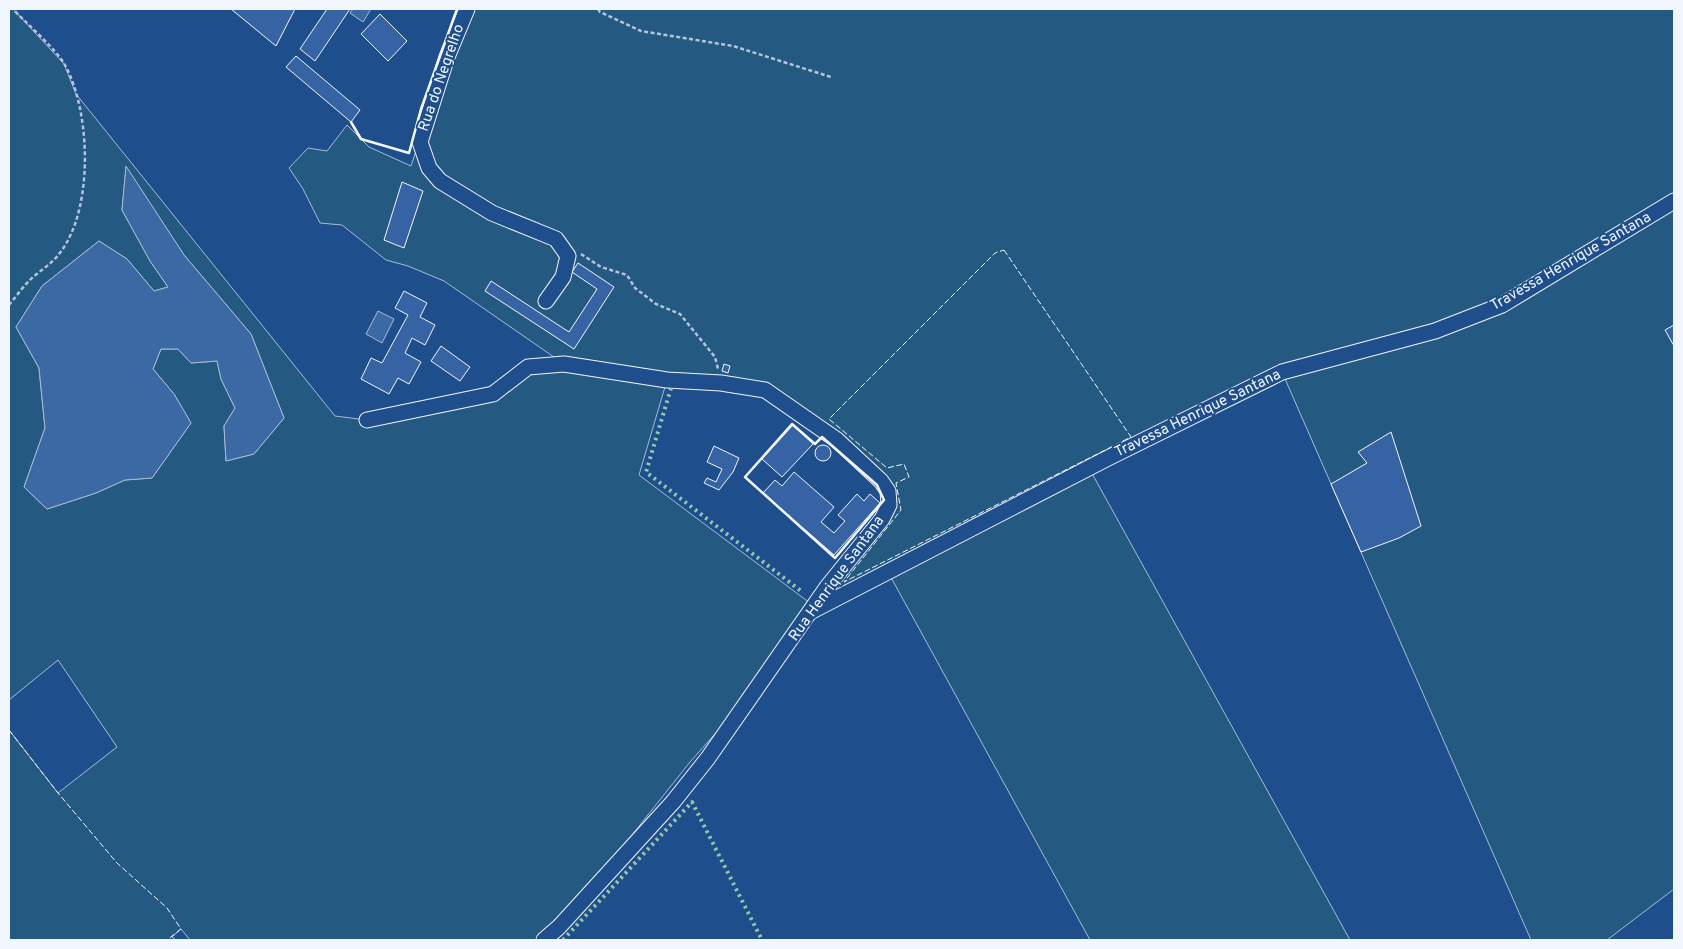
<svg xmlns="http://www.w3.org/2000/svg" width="1683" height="949" viewBox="0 0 1683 949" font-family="Overpass,sans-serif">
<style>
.green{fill:#245a82;stroke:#a8bbd7;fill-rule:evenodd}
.water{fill:#3b69a3;stroke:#a8bbd7}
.building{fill:#3563a3;stroke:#f2f6ff}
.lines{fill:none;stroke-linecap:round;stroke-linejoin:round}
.minor-casing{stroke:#f2f6ff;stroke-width:17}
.path{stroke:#b3c4dc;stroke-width:2.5;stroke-dasharray:4 2.5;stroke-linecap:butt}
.minor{stroke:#1f4e8c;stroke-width:15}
.hedge{stroke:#97c8a6;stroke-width:4;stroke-dasharray:2.5 4;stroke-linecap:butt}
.fence{stroke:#f2f6ff;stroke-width:1;stroke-dasharray:6 2.5;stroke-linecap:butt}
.wall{stroke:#f2f6ff;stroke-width:2.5}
.labels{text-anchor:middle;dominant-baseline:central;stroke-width:4;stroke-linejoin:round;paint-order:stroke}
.street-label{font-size:15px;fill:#f2f6ff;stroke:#1f4e8c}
</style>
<rect width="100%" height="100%" fill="#1f4e8c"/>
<path class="green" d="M9,9H13L64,64L76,94L335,416L367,420L403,413L443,411L493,394L528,367L564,364L444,281L408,266L386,260L342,225L320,223L303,189L289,168L308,148L327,151L347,125L369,147L411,166L445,65L466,9H1674V889L1607,940H1531L1282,372L1089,468L1350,940H1090L888,572L810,612L770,672L690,762L559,927L543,940H190L181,929L172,937L176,940H9V730L58,793L117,747L58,660L9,700ZM126,167L184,255L251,334L284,418L254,454L226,461L224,426L235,408L221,379L217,361L191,363L178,349H161L153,369L174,394L191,423L152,478L125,480L96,493L47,509L24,487L45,428L39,368L16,327L42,286L99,241L127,259L154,291L168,287L150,261L122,210ZM1573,261L1502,305L1471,319L1435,331L1312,363L1471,317L1522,284ZM667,380L721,383L765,390L821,427L881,481C891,495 890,504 882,519L814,606L639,475Z"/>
<g class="water">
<polygon points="353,9 371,9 363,22 350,13"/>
<polygon points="126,166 184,255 251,334 284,418 254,454 226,461 224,426 235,408 221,379 217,361 191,363 178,349 161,349 153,369 174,394 191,423 152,478 125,480 96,493 47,509 24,487 45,428 39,368 16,327 42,286 99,241 127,259 154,291 168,287 150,261 122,210"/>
<polygon points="378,311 394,319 382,343 366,334"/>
</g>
<g class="building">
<polygon points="231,9 295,9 276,46"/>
<polygon points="327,9 350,9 315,61 300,49"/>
<polygon points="380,14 407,41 388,61 361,34"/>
<polygon points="296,56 360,110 351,122 286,67"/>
<polygon points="402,182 423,191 404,248 384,240"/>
<polygon points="578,263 614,287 574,349 485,291 491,281 569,332 597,289 572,272"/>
<polygon points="404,291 427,303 420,317 435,325 425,345 412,338 405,353 421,362 409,384 398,378 389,394 361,379 371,358 382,363 408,315 395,308"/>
<polygon points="1674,325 1674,346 1665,330"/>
<polygon points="441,346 470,367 460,381 431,361"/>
<polygon points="724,364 730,366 728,373 722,371"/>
<polygon points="793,425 813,444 782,477 762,459"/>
<polygon points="1391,432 1421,526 1399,538 1361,552 1331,484 1367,463 1358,452"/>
<circle cx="823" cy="453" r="8"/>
<polygon points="714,446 739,458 733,472 719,490 704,483 707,478 716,482 722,469 707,462"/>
<polygon points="794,472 834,507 821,522 834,533 845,521 838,515 857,494 864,501 870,494 880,503 834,555 763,493 775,480 782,486"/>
</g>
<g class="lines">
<defs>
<g id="minor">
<polyline points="467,9 447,57 420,142 429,168 440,181 492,213 556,239 568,256 563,277 546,301"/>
<polyline points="367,420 493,394 528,367 564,364 667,380 721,383 765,390 837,440 881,481 888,491 889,505 882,519 827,587 708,758 673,802 559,927 544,940"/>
<polyline points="812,611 1108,458 1282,372 1435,331 1502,305 1674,201"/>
</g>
</defs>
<use href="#minor" class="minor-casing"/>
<g class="path">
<polyline points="598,9 600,12 641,31 733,46 831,77"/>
<polyline points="581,254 601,267 627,275 635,288 656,304 680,314 715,357 718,369"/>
<path d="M9,305C15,298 21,289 28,282C37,272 51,265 59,254C94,211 91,112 65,65C57,50 26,23 13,9"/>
</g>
<use href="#minor" class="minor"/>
<g class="hedge">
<polyline points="671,388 646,472 801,591"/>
<polyline points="563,940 692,802 762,940"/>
</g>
<g class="fence">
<polygon points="1004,250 1131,437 844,582 901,510 896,483 909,477 904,464 887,468 829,419 995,253"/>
<polyline points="9,730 58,793 117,863 167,908 181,929 167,940"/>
</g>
<g class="wall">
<polyline points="351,122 361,139 409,153 421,109 457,9"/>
<polygon points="792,424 815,444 822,437 877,485 884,500 835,558 745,477"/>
</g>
</g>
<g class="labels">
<g class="street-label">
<text transform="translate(442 78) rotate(-71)">Rua do Negrelho</text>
<text transform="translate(1571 262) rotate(-30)">Travessa Henrique Santana</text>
<text transform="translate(1198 414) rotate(-26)">Travessa Henrique Santana</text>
<text transform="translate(837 579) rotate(-54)">Rua Henrique Santana</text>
</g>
</g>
<rect width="1683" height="949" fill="none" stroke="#f2f6ff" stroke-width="20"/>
</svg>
